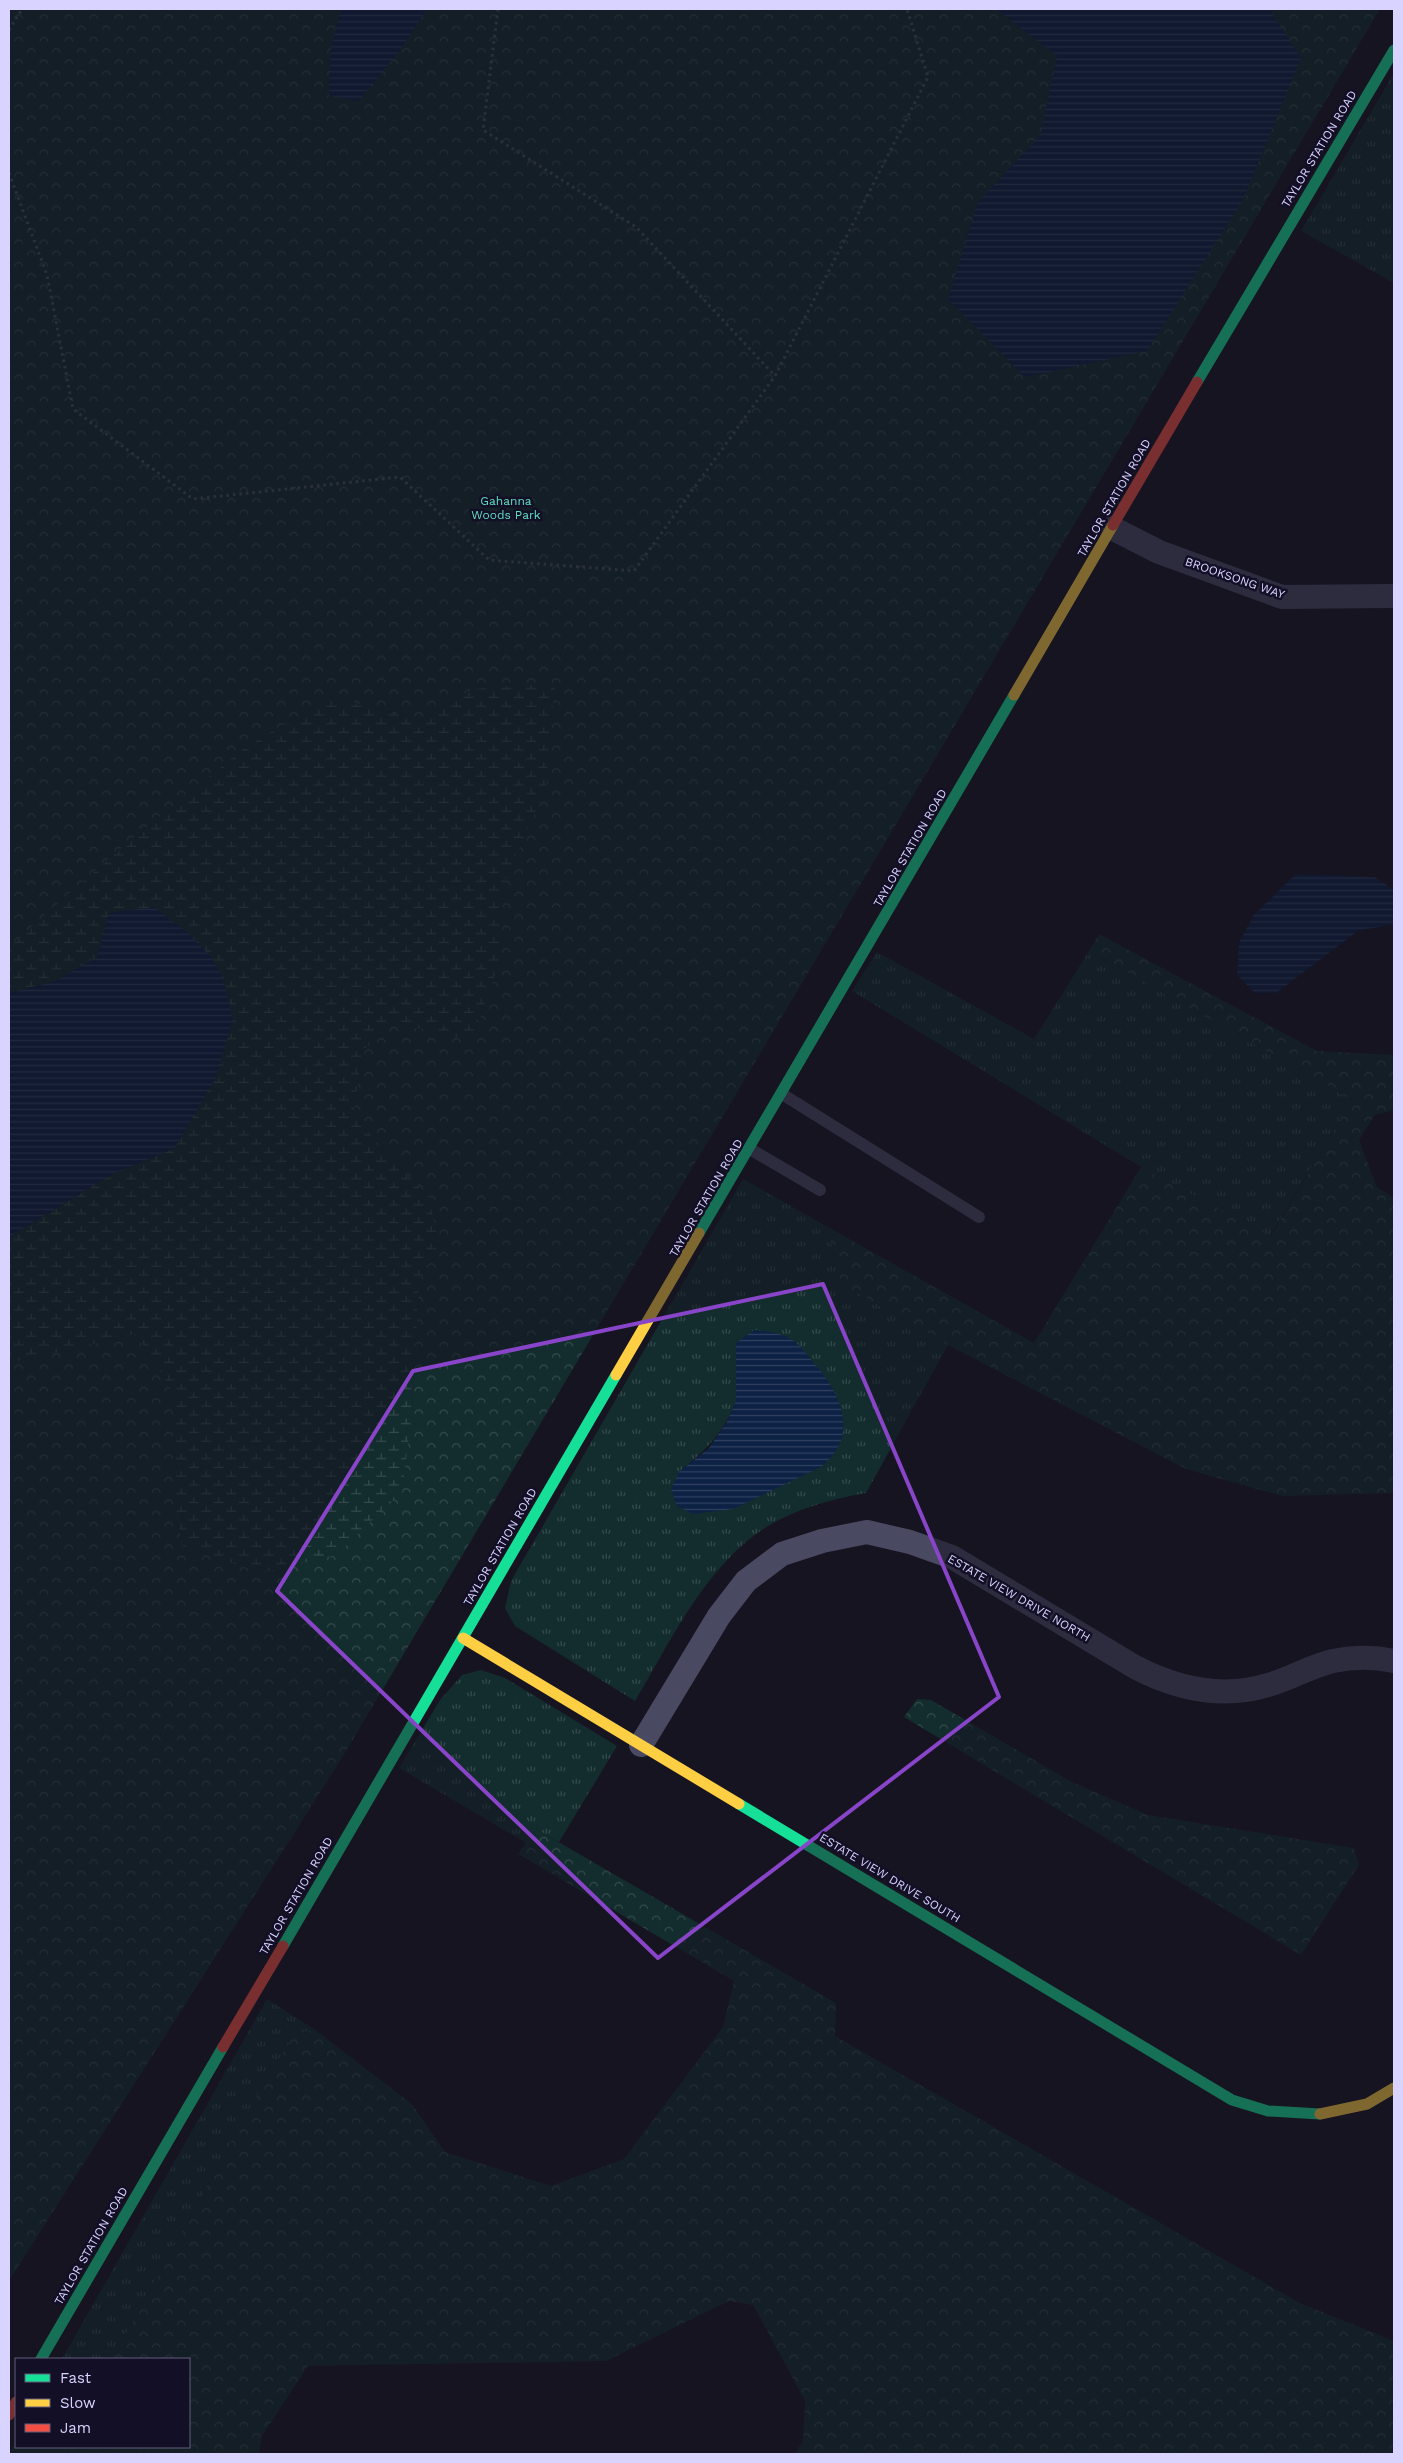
<svg xmlns="http://www.w3.org/2000/svg" width="1403" height="2463" viewBox="0 0 1403 2463" font-family="'Work Sans',sans-serif">
<style>
.grass{fill:url(#grass-tufts);fill-rule:evenodd}
.forest{fill:url(#forest-crowns)}
.wetland{fill:url(#wetland-marsh)}
.water{fill:url(#water-rules)}
.lines{fill:none;stroke-linecap:round;stroke-linejoin:round}
.path{stroke:#44505f;stroke-width:3;stroke-dasharray:2.5 4;stroke-linecap:butt}
.lane{stroke:#4a4962;stroke-width:12}
.street{stroke:#4a4962;stroke-width:24}
.fast{stroke:#16e098;stroke-width:11}
.slow{stroke:#ffcf43;stroke-width:11}
.jam{stroke:#f24e42;stroke-width:11}
.marked{fill:none;stroke:#8945c9;stroke-width:4;stroke-linejoin:round}
.labels{text-anchor:middle;dominant-baseline:central;stroke-width:5;stroke-linejoin:round;paint-order:stroke}
.street-label{font-size:12px;fill:#d9d4ff;stroke:#130f26}
.park-label{font-size:12px;fill:#5fe0c0;stroke:#130f26}
</style>
<defs>
<pattern id="grass-tufts" width="24" height="20" patternUnits="userSpaceOnUse" patternTransform="scale(1.25)"><rect width="24" height="20" fill="#132c2d"/><path d="M3 7l-1-3M5 7V3M7 7l1-3M15 17l-1-3M17 17v-4M19 17l1-3" fill="none" stroke="#354a4c"/></pattern>
<pattern id="forest-crowns" width="20" height="18" patternUnits="userSpaceOnUse" patternTransform="scale(1.25)"><rect width="20" height="18" fill="#132c2d"/><path d="M2 6a3 3 0 1 1 6 0M12 15a3 3 0 1 1 6 0" fill="none" stroke="#354a4c"/></pattern>
<pattern id="wetland-marsh" width="20" height="14" patternUnits="userSpaceOnUse" patternTransform="scale(1.25)"><rect width="20" height="14" fill="#132c2d"/><path d="M1 5h8M5 5V1M11 12h8M15 12V8" fill="none" stroke="#354a4c"/></pattern>
<pattern id="water-rules" width="6" height="5" patternUnits="userSpaceOnUse" patternTransform="scale(1.25)"><rect width="6" height="5" fill="#0d2144"/><path d="M0 2.5h6" fill="none" stroke="#304060"/></pattern>
</defs>
<rect width="100%" height="100%" fill="#161421"/>
<g class="grass">
<polygon points="1394,73 1394,283 1301,231"/>
<polygon points="1089,951 1352,1100 1270,1236 1141,1167 852,991 877,952 1034,1039"/>
<path d="M743,1179L828,1227L840,1283L948,1345L866,1493C829,1499 786,1512 756,1534C701,1575 669,1644 635,1701L515,1626L505,1608L511,1581ZM736,1401L693,1514L679,1472C708,1448 721,1436 736,1401Z"/>
<polygon points="481,1670 505,1678 617,1746 559,1842 536,1829 526,1843 399,1768 440,1700 462,1675"/>
<polygon points="267,1999 314,2029 294,2036 268,2075 112,2359 62,2359"/>
<polygon points="16,2439 16,2447 64,2447 60,2454 9,2454"/>
</g>
<g class="forest">
<polygon points="9,9 1380,9 342,1758 9,2281 9,1363 136,1334 173,1392 174,1490 412,1411 419,1280 439,1245 428,1197 353,1116 362,1052 390,1022 472,1041 500,960 503,885 519,848 473,689 420,720 330,696 243,749 112,856 9,947"/>
<polygon points="1099,934 1317,1051 1394,1055 1394,1110 1375,1115 1359,1140 1377,1187 1394,1198 1394,1493 1282,1496 1186,1469 948,1345 840,1283 828,1227 1034,1343 1141,1167 1271,1236 1352,1100 1089,951"/>
<polygon points="917,1699 931,1700 1072,1782 1148,1815 1354,1848 1359,1865 1301,1955 904,1717"/>
<polygon points="536,1829 836,2003 835,2036 1300,2303 1394,2341 1394,2454 795,2454 803,2440 805,2401 753,2305 729,2301 606,2361 308,2366 262,2436 259,2454 60,2454 64,2447 189,2447 189,2359 112,2359 268,2075 294,2036 314,2029 412,2104 445,2152 551,2186 624,2159 723,2027 734,1981 518,1854"/>
</g>
<polygon class="wetland" points="555,683 546,787 503,885 500,960 472,1041 390,1022 362,1052 353,1116 428,1197 440,1245 419,1280 412,1411 402,1492 336,1555 261,1573 182,1546 174,1490 173,1392 136,1334 9,1363 9,1237 112,1174 175,1148 109,913 97,957 55,981 9,993 9,947 112,856 243,749 330,696 420,720 473,689"/>
<g class="water">
<polygon points="341,9 427,9 400,50 358,102 329,95 331,47"/>
<polygon points="996,9 1269,9 1301,58 1243,200 1147,351 1025,377 948,299 978,202 1040,136 1057,56"/>
<polygon points="1296,874 1375,877 1394,890 1394,925 1359,930 1276,993 1255,993 1237,975 1239,943 1253,916"/>
<polygon points="154,907 187,932 211,957 222,976 233,1019 216,1077 175,1148 112,1174 9,1237 9,993 55,981 97,957 109,913"/>
<path d="M754,1330C769,1331 782,1333 794,1341C801,1346 807,1355 812,1361C841,1393 861,1435 821,1467L733,1509L693,1514L677,1506L671,1489L679,1472L709,1448L726,1423L736,1401V1343Z"/>
</g>
<g class="lines">
<g class="path">
<polyline points="498,9 483,130 636,227 775,376 928,77 907,9"/>
<polyline points="9,30 22,9"/>
<polyline points="9,173 47,275 73,409 193,499 400,477 489,560 634,571 775,376"/>
</g>
<g class="lane">
<polyline points="782,1094 979,1217"/>
<polyline points="750,1149 820,1190"/>
</g>
<g class="street">
<polyline points="1112,528 1159,552 1282,597 1394,596"/>
<path d="M641,1745L719,1616L746,1581L782,1554L822,1541L867,1532L910,1542L952,1557L1135,1667C1177,1689 1222,1699 1268,1685C1290,1679 1311,1666 1333,1661C1353,1657 1375,1657 1394,1661"/>
</g>
<g class="fast">
<polyline points="1197,382 1394,50"/>
<polyline points="699,1233 1014,695"/>
<polyline points="739,1804 1232,2100 1268,2111 1320,2114"/>
<polyline points="283,1946 616,1375"/>
<polyline points="41,2359 223,2047"/>
</g>
<g class="slow">
<polyline points="1014,695 1113,525"/>
<polyline points="616,1375 699,1233"/>
<polyline points="463,1638 739,1804"/>
<polyline points="1320,2114 1367,2104 1394,2088"/>
</g>
<g class="jam">
<polyline points="1113,525 1197,382"/>
<polyline points="223,2047 283,1946"/>
<polyline points="9,2415 16,2402"/>
</g>
</g>
<path d="M0 0H1403V2463H0ZM823,1284L999,1697L658,1958L277,1591L413,1371Z" fill="#161421" fill-opacity=".55" fill-rule="evenodd"/>
<path class="marked" d="M823,1284L999,1697L658,1958L277,1591L413,1371Z"/>
<g class="labels">
<g class="street-label">
<text transform="translate(1319 149) rotate(-59)">TAYLOR STATION ROAD</text>
<text transform="translate(1114 498) rotate(-60)">TAYLOR STATION ROAD</text>
<text transform="translate(1235 578) rotate(19)">BROOKSONG WAY</text>
<text transform="translate(910 848) rotate(-60)">TAYLOR STATION ROAD</text>
<text transform="translate(706 1198) rotate(-60)">TAYLOR STATION ROAD</text>
<text transform="translate(500 1547) rotate(-60)">TAYLOR STATION ROAD</text>
<text transform="translate(1019 1598) rotate(30)">ESTATE VIEW DRIVE NORTH</text>
<text transform="translate(890 1878) rotate(31)">ESTATE VIEW DRIVE SOUTH</text>
<text transform="translate(296 1896) rotate(-60)">TAYLOR STATION ROAD</text>
<text transform="translate(91 2246) rotate(-60)">TAYLOR STATION ROAD</text>
</g>
<g class="park-label">
<text x="506" y="501">Gahanna<tspan x="506" dy="14">Woods Park</tspan></text>
</g>
</g>
<rect width="1403" height="2463" fill="none" stroke="#d9d4ff" stroke-width="20"/>
<rect x="15" y="2358" width="175" height="90" fill="#130f26" stroke="#625e7d"/>
<rect x="25" y="2374" width="25" height="8" fill="#16e098" stroke="#625e7d"/>
<text x="60" y="2383" font-size="15" fill="#d9d4ff">Fast</text>
<rect x="25" y="2399" width="25" height="8" fill="#ffcf43" stroke="#625e7d"/>
<text x="60" y="2408" font-size="15" fill="#d9d4ff">Slow</text>
<rect x="25" y="2424" width="25" height="8" fill="#f24e42" stroke="#625e7d"/>
<text x="60" y="2433" font-size="15" fill="#d9d4ff">Jam</text>
</svg>
